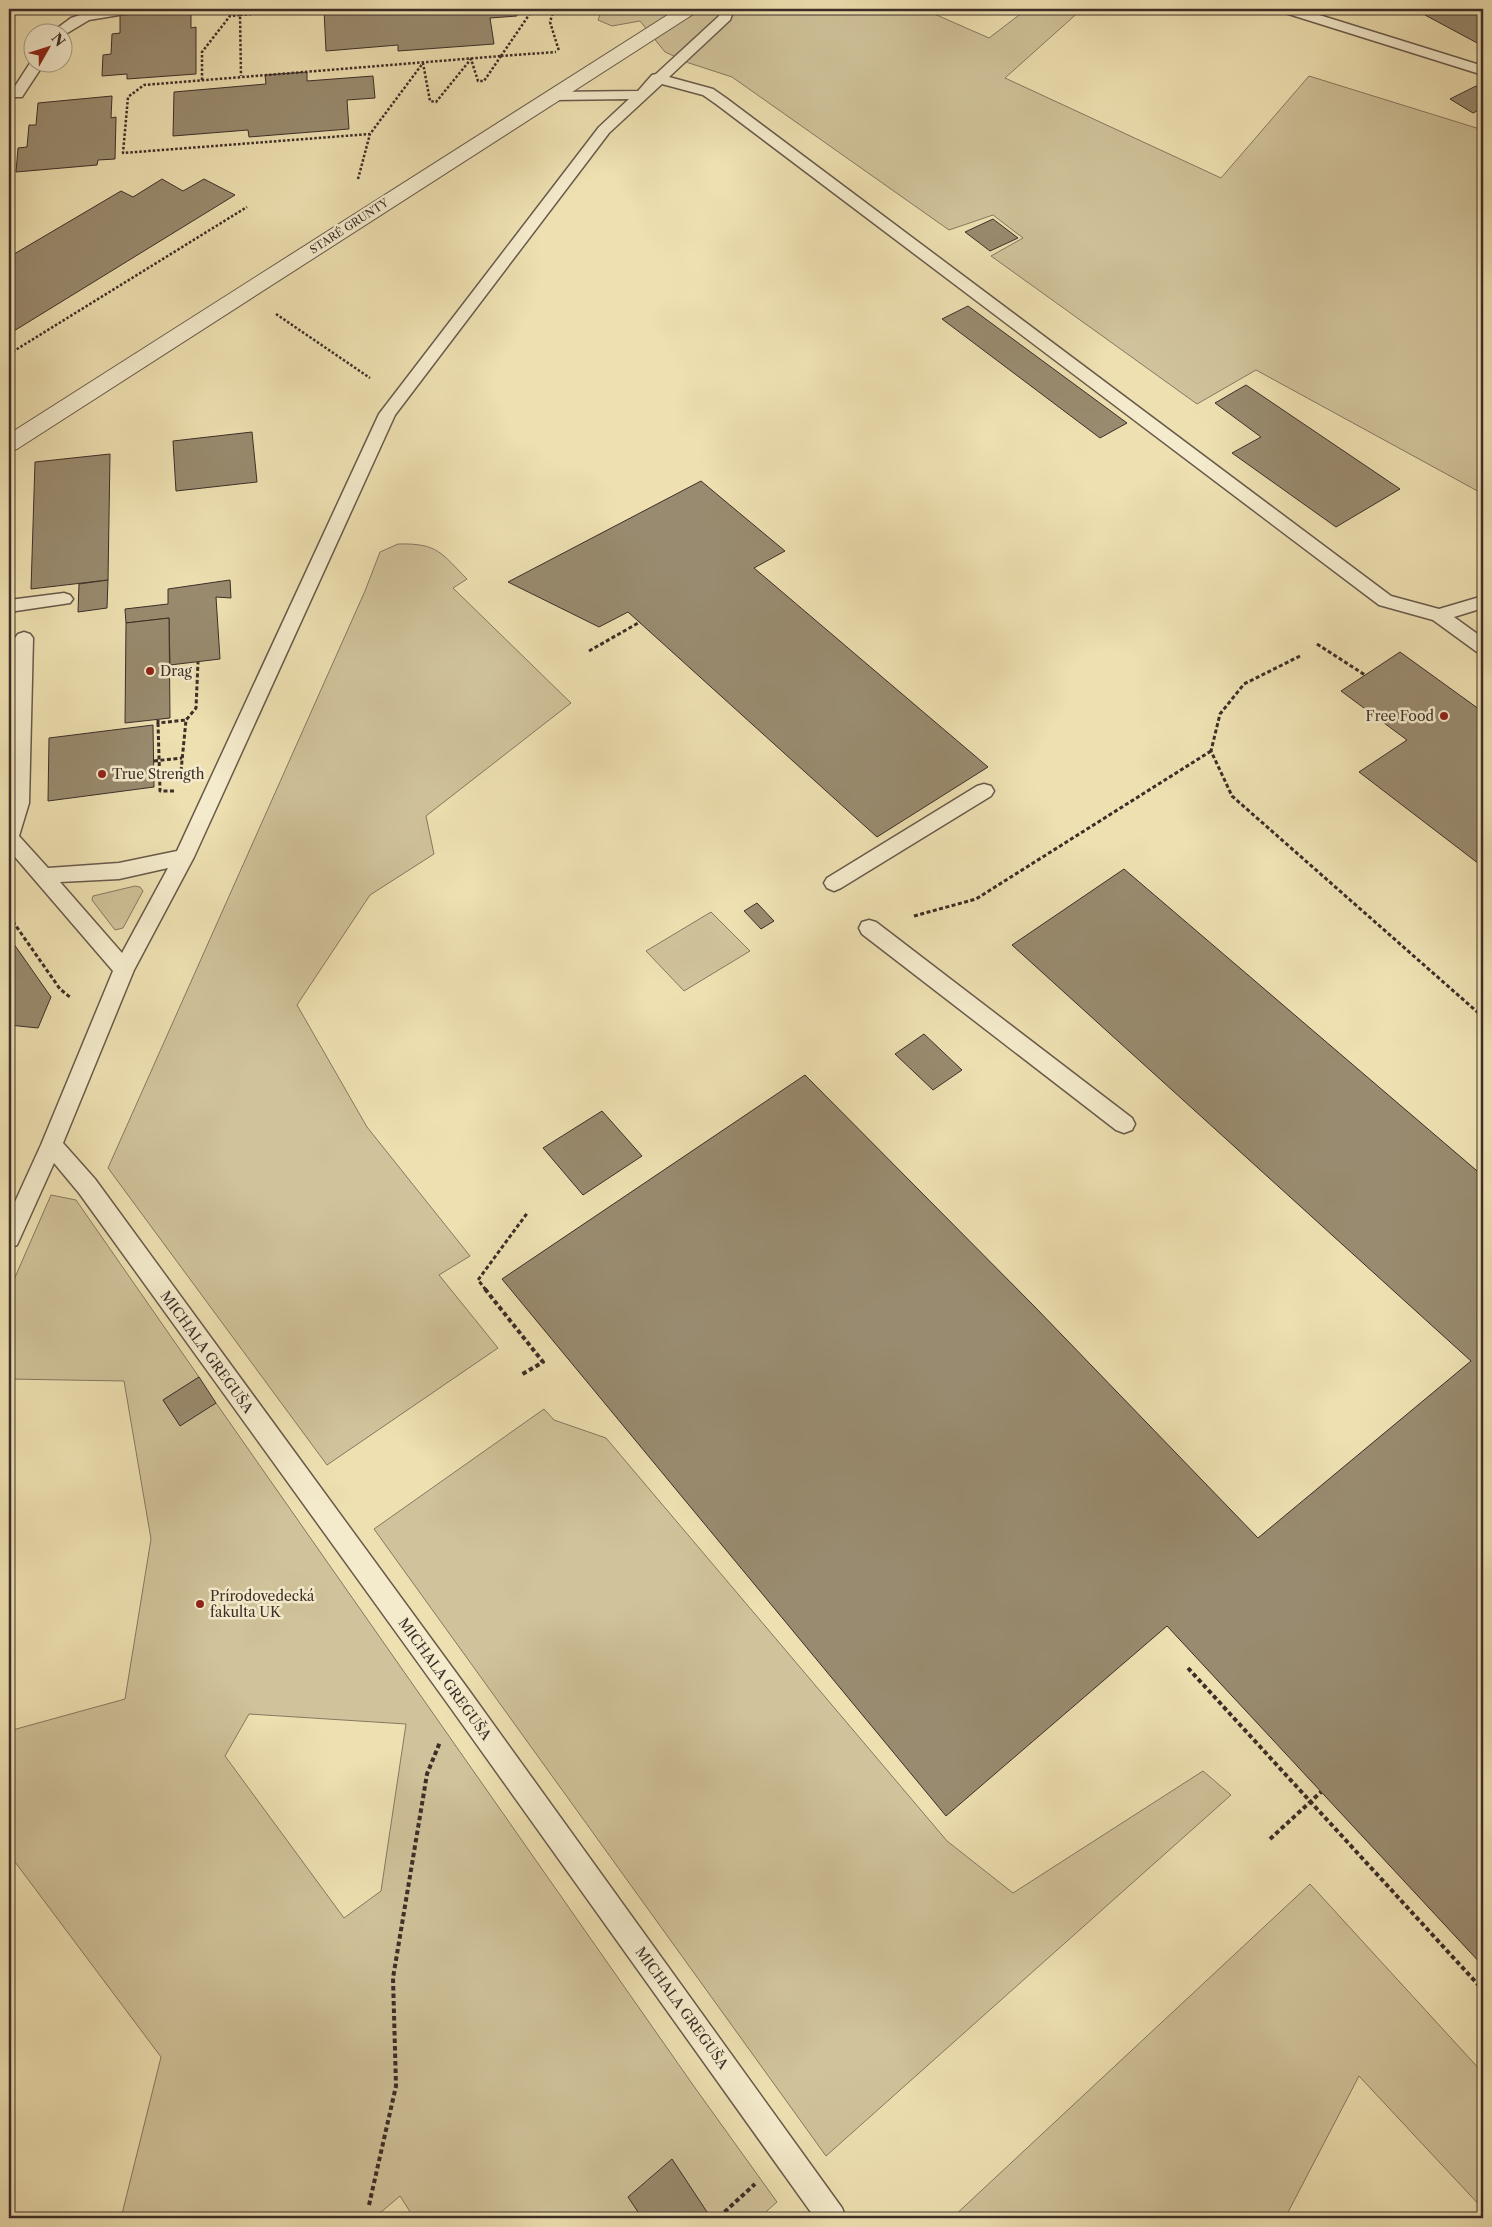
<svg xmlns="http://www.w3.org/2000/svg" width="1492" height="2227" viewBox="0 0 1492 2227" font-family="'Libre Caslon Text',serif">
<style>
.green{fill:#d0c29a;stroke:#867861;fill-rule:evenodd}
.building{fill:#998b6f;stroke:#3c2e28}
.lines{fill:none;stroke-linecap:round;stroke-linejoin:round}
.lane-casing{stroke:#685a4a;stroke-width:3}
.street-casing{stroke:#685a4a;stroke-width:2}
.path-far2{stroke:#3c2e28;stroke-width:2.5;stroke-dasharray:2.5 2;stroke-linecap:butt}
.path-far1{stroke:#3c2e28;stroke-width:3;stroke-dasharray:4 2.5;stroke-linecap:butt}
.path{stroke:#3c2e28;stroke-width:4;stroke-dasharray:4.5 3;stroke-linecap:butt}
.lane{fill:#f4ebcc;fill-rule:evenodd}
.street{fill:#f4ebcc;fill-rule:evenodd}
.poi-dot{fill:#8f2418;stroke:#f4ebcc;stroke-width:2}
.labels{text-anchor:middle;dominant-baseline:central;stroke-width:5;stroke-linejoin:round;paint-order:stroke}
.far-street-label{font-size:11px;fill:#3c2e28;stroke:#f4ebcc}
.poi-label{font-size:14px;fill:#3c2e28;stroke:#f4ebcc;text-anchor:start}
.street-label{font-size:14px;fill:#3c2e28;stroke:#f4ebcc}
</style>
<rect width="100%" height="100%" fill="#eee0b1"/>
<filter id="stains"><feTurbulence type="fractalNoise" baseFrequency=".004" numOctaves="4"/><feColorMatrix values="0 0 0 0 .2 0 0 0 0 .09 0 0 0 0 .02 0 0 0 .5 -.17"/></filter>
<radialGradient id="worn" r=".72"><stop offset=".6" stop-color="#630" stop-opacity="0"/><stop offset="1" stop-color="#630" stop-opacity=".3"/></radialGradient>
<g class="green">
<polygon points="602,9 923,9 989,38 1027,9 1082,9 1005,78 1221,178 1309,76 1483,130 1483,494 1256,370 1197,404 991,256 1023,238 993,215 949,230 732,77 689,63 665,52 640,21 612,26 598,20"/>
<path d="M398,544C438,543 441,553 467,579L453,588L571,703L426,816L434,854L370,895L297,1005L367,1127L470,1256L439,1275L498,1348L327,1465L108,1168L365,591L380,552Z"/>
<polygon points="135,886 140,887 143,891 123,928 115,930 92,900 93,896"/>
<polygon points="711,912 750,951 684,991 646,951"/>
<path d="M51,1195L76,1200L199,1377L163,1400L180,1425L216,1403L693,2085L777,2202L759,2218H414L400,2196L374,2218H121L161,2057L9,1854V1731L125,1699L151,1539L124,1381L9,1379V1291ZM249,1714L406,1724L381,1891L344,1918L225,1756Z"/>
<polygon points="544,1409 554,1420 606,1438 947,1841 1013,1893 1203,1771 1231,1795 826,2156 374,1529"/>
<polygon points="1310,1884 1483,2073 1483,2209 1359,2076 1285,2218 952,2218"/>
</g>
<g class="building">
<polygon points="181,9 191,9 191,28 196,27 196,74 127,79 127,74 102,76 103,55 111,54 112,34 120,33 120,13"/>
<polygon points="339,9 516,9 517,16 490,18 494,44 398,51 398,45 326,51 324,10"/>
<polygon points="1437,9 1483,9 1483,43 1481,45 1425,15"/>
<polygon points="307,72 307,81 373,76 375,98 347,100 349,129 249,137 248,130 173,136 174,92 266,84 265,75"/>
<polygon points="1476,86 1483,90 1483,108 1473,113 1450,99"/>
<polygon points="112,96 111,118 116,117 115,159 98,160 97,165 16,172 18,148 27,147 29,125 36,125 38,103"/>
<polygon points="162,179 183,191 204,179 235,195 9,334 9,257 121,191 133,197"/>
<polygon points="993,219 1018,238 990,251 965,232"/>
<polygon points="968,306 1127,423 1100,438 942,319"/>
<polygon points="1246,385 1400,489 1336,527 1232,453 1261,437 1215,403"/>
<polygon points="252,432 257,482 176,491 173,441"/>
<polygon points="110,454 108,580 31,589 35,462"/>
<polygon points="701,481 785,551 754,568 988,767 877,837 628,612 599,627 508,582"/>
<polygon points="108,580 107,608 78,612 79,584"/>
<polygon points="230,580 231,598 216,597 220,659 170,665 169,618 126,623 125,609 168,604 168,589"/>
<polygon points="169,618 170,718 125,723 126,623"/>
<polygon points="1400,652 1483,712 1483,867 1359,772 1407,740 1341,691"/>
<polygon points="153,725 154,787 48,801 49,738"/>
<polygon points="1124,869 1483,1176 1483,1394 1480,1396 1483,1399 1483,1966 1167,1626 946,1816 502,1279 805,1075 1035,1307 1258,1538 1471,1361 1012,945"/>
<polygon points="757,903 774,921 761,929 744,911"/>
<polygon points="9,937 51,997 38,1028 9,1025"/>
<polygon points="924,1034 962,1070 933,1090 895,1054"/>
<polygon points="602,1111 642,1156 583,1195 543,1148"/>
<polygon points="199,1377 216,1403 180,1426 163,1400"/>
<polygon points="672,2159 711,2218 642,2218 628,2197"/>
</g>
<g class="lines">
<defs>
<g id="lane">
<polygon points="98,9 138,9 131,13 89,20 64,35 62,32 52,32 71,18"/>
<path d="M720,9H734L730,20L669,77L713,89L726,98L1391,596L1439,609L1483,596V608L1454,617L1483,638V653L1477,652L1433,620L1379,605L716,104L703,95L662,84L609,133L395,415L194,857L134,970L63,1143L95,1179L468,1689L842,2208L846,2218H815L450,1707L79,1193L54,1163L17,1245L9,1248V1215L41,1145L113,971L9,850L15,638L18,634L24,632L30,634L33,638L29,803L19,836L48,868L119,863L177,851L379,414L599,127L629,99L553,100L546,96L553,92L638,91L652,75L656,74L719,16ZM168,868L122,953L60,882L119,879Z"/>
<polygon points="1280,9 1300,9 1483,66 1483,75 1282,12"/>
<polygon points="32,60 32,62 45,62 22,97 12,97 10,94"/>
<polygon points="64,593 70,595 73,599 70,603 9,612 9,600"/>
<polygon points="984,784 991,786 994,791 991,796 841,888 834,891 827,888 824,883 827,878 977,786"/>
<polygon points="869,920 876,922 1132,1118 1135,1124 1132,1130 1124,1133 1116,1130 862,934 859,928 862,922"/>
</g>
<polygon id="street" points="677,9 698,9 695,13 17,449 9,451 9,434"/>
</defs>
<use href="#lane" class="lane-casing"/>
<use href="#street" class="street-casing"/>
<g class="path-far2">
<polyline points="554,9 550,22 559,51"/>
<polyline points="240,15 288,11 290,9"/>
<polygon points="501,56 484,81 478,81 471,59 436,102 430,101 423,63 370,134 123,153 128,97 144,85"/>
<polyline points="501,56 533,9"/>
<polyline points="501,56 556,52"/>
<polyline points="202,80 202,52 230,16 240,15 241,76"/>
<polyline points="358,179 370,134"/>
<polyline points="276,314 370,378"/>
<polyline points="9,354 247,207"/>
</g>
<g class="path-far1">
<polyline points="1317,644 1365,675"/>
<polyline points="589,651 640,622"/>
<polyline points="1300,656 1244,684 1220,714 1211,751 1232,796 1483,1017"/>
<polyline points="158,720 158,723 186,720"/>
<polyline points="158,723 160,791 174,791"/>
<polyline points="154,761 182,758"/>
<polyline points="181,771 186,720 196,708 198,662"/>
<polyline points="9,916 60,989 71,998"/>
<polyline points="914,916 976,899 1211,751"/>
<polyline points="486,1290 478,1280 528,1212"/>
</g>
<g class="path">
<polyline points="485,1289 543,1362 521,1375"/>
<polyline points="1188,1668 1483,1990"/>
<polyline points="1270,1839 1321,1792"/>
<polyline points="369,2205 396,2086 393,1978 427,1774 440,1742"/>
<polyline points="719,2217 755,2184"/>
</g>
<use href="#lane" class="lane"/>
<use href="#street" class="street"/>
</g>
<g class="poi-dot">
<circle cx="150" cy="671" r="5"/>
<circle cx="1444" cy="716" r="5"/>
<circle cx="102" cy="774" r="5"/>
<circle cx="200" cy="1604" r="5"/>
</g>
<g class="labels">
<g class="far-street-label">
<text transform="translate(349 226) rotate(-33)">STARÉ GRUNTY</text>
</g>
<g class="poi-label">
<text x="160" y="671">Drag</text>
<text x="1434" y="716" text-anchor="end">Free Food</text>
<text x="112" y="774">True Strength</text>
<text x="210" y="1596">Prírodovedecká<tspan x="210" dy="16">fakulta UK</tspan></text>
</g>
<g class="street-label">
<text transform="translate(207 1352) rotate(54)">MICHALA GREGUŠA</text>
<text transform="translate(445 1679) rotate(54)">MICHALA GREGUŠA</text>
<text transform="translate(682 2008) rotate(54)">MICHALA GREGUŠA</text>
</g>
</g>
<rect width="1492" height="2227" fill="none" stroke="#eee0b1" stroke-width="30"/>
<rect x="10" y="10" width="1472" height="2207" fill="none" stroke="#3c2e28" stroke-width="2.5"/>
<rect x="15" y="15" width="1462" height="2197" fill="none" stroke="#3c2e28"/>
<g transform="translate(48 48) rotate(51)"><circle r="24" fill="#f4ebcc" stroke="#aa9f8a"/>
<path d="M0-4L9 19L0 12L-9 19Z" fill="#8f2418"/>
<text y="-8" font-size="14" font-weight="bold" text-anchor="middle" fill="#3c2e28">N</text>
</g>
<rect width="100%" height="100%" filter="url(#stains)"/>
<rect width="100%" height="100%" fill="url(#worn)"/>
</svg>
